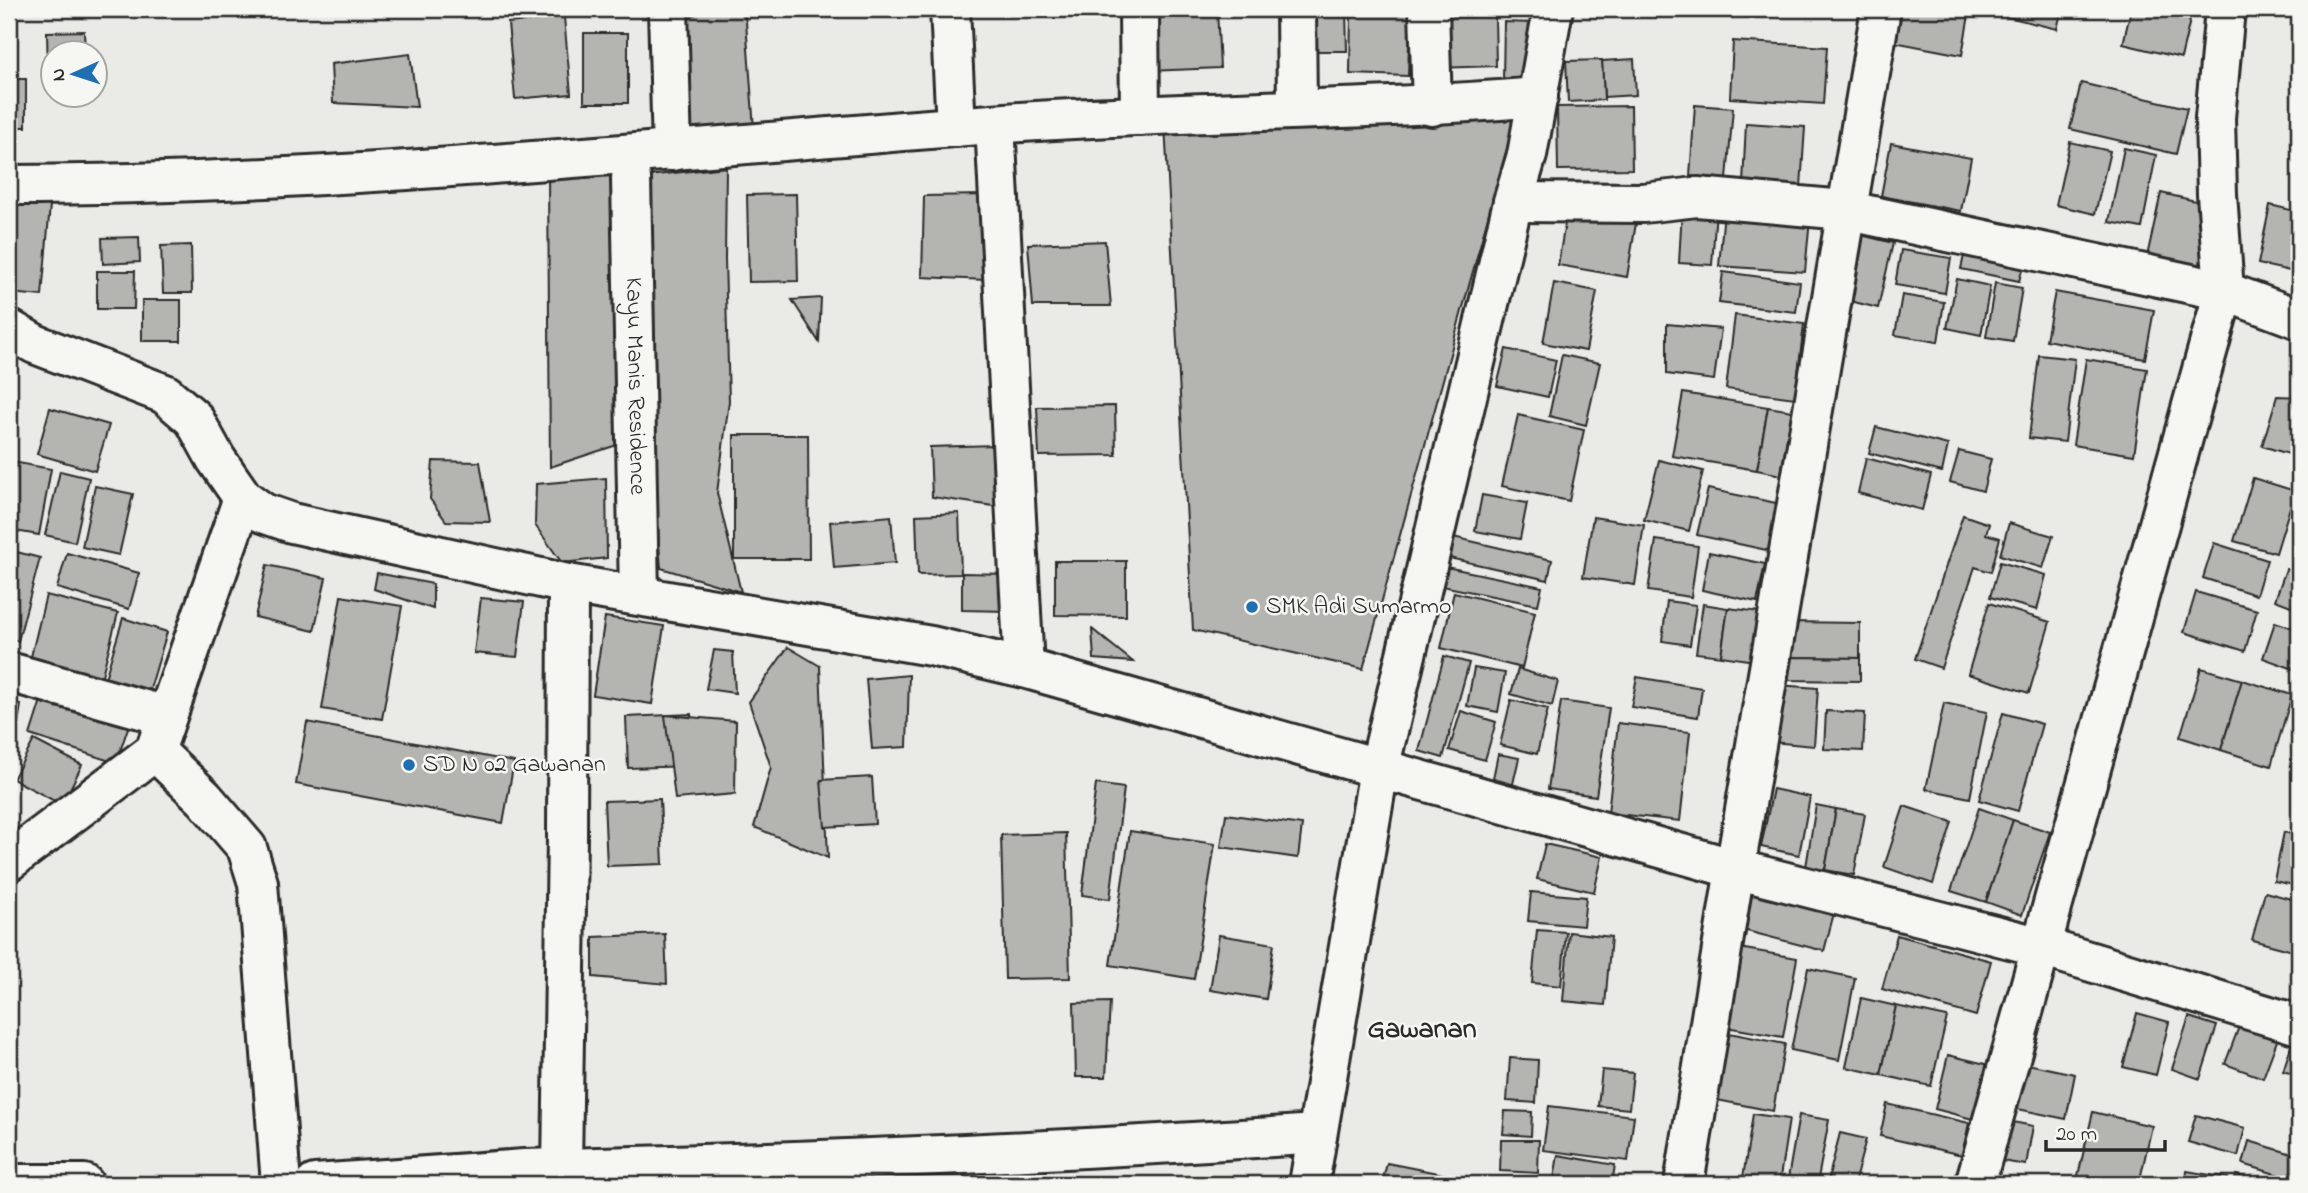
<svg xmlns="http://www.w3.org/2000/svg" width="2308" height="1193" viewBox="0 0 2308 1193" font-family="'Indie Flower',sans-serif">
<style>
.building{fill:#b4b4b1;stroke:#2b2b2b;stroke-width:2}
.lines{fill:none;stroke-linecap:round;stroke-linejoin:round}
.minor-casing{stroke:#2b2b2b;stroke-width:44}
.tertiary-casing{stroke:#2b2b2b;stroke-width:44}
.minor{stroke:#f6f6f2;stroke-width:38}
.tertiary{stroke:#f6f6f2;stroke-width:38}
.poi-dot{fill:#1f6fb2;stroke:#f6f6f2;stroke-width:2.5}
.labels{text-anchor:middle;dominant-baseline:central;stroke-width:5;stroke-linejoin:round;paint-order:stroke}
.street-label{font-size:24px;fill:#2b2b2b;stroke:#f6f6f2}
.poi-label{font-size:24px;fill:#2b2b2b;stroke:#f6f6f2;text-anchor:start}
.quarter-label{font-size:28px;font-weight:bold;fill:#2b2b2b;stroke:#f6f6f2}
</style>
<rect width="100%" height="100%" fill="#eaeae6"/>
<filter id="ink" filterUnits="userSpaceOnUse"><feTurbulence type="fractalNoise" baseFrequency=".0143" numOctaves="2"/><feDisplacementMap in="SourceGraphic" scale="14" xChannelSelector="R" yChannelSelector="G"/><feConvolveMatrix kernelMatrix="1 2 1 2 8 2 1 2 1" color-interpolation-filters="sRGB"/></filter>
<g filter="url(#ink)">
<g class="building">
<polygon points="703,9 743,9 746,22 754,129 685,139 683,23"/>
<polygon points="1147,9 1217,9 1220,68 1149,71"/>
<polygon points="1308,9 1346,9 1347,51 1309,51"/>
<polygon points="1351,9 1410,9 1408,76 1350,74"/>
<polygon points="1901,9 1970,9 1962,55 1894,42"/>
<polygon points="2006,9 2062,9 2057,29 2004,16"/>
<polygon points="2131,9 2161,9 2191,16 2181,58 2123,44"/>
<polygon points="1495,16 1496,66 1437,68 1436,17"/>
<polygon points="564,17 571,94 515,99 508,23"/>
<polygon points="1504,22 1536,23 1535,80 1503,80"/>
<polygon points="84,31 85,52 52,52 52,74 48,74 47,32"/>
<rect x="584" y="33" width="44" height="70"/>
<polygon points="1733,41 1827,47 1823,104 1730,98"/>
<polygon points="410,54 417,107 333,103 331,64"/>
<polygon points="1634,59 1636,95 1604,97 1602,61"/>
<polygon points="1602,60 1604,100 1568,102 1566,61"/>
<rect x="9" y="79" width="17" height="48"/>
<polygon points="2081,83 2187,108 2176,154 2070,129"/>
<polygon points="1695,105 1733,108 1727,179 1690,176"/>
<polygon points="1631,106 1632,169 1558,170 1557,107"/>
<polygon points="1517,112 1363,669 1193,630 1165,125"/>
<polygon points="1746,123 1805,127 1801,187 1743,184"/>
<polygon points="2070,142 2110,151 2095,214 2056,205"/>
<polygon points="1891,143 1971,158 1961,211 1881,196"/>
<polygon points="2124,148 2156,155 2142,228 2109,222"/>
<polygon points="726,167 725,259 729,401 717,493 741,592 661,568 654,487 648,176"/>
<polygon points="621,171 621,404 617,445 550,467 548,173"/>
<polygon points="2161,193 2213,205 2198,273 2146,261"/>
<polygon points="796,194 798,281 749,282 747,195"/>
<polygon points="983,195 986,280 922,277 924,196"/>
<polygon points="9,201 50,205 42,296 9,293"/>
<polygon points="1568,205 1637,217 1627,277 1558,265"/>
<polygon points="2270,205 2299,212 2299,273 2258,264"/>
<polygon points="1682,208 1716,210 1712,265 1679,263"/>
<polygon points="1724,211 1810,218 1805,272 1719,266"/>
<polygon points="1853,233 1893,243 1878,308 1838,298"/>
<polygon points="139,237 140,262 103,264 102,238"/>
<polygon points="1105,241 1111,306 1033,306 1028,244"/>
<polygon points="191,245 192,293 163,293 161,246"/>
<polygon points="1901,250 1951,258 1945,293 1895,285"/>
<polygon points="1965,251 2024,263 2019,281 1961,269"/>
<polygon points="97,271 135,271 134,309 97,309"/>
<polygon points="1723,272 1800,282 1796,312 1719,303"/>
<polygon points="1957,279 1990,286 1981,335 1947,328"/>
<polygon points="1554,283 1597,291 1586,351 1543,343"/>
<polygon points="1995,283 2022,288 2013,341 1986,337"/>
<polygon points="2055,292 2154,310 2145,359 2046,340"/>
<polygon points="1902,295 1944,302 1938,342 1895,335"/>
<polygon points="821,298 819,342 792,300"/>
<rect x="142" y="300" width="39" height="41"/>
<polygon points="1735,315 1804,324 1795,398 1726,389"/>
<polygon points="1667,324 1721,329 1714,380 1667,374"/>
<polygon points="1506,349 1556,360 1548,397 1497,386"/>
<polygon points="1562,355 1600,363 1586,425 1549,416"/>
<polygon points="2039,355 2075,359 2065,442 2029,438"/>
<polygon points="2086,359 2147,369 2134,455 2073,445"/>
<polygon points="1683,393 1768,407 1757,470 1672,456"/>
<polygon points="2277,396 2299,397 2299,457 2262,446"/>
<polygon points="1115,406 1116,455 1039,456 1037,407"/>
<polygon points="1768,407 1792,411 1781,475 1757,470"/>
<polygon points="50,408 109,425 95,471 37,454"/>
<polygon points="1518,415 1584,430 1569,501 1502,486"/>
<polygon points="1876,427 1948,445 1942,472 1869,453"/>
<polygon points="734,435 808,435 809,559 734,559"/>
<polygon points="995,445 1000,507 932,497 930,447"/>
<polygon points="1959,451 1991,459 1983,491 1950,482"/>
<polygon points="1866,458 1931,475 1922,510 1858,493"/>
<polygon points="1659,460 1703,471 1689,531 1644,520"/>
<polygon points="433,461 480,462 490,522 446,521 430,499"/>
<polygon points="13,462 51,469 39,535 9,530 9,484"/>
<polygon points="60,471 89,478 75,542 45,535"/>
<polygon points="606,478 607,558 562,563 535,525 536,484"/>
<polygon points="2253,478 2295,491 2276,553 2234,541"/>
<polygon points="95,486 133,494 119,555 82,547"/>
<polygon points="1708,489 1781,504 1771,551 1697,535"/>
<polygon points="1482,495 1527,503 1520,539 1475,531"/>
<polygon points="959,513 961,574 918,575 916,515"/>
<polygon points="1963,515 1989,524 1986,534 2000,538 1991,572 1975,567 1941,668 1915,659"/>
<polygon points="891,516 895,563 834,568 830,522"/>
<polygon points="1593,517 1644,525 1635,585 1583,577"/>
<polygon points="2009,523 2053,536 2043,568 2000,555"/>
<polygon points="1453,537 1552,560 1548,580 1449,558"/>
<polygon points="1656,540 1698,546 1691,597 1648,591"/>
<polygon points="2214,543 2267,560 2256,595 2203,578"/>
<polygon points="9,550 40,558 18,641 9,638"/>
<polygon points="1709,552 1765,564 1757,602 1702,590"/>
<polygon points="67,553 139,573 129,609 57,588"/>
<polygon points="1055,561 1126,561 1126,616 1055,615"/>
<polygon points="2000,562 2046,575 2037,610 1990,597"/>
<polygon points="267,565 326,578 314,631 255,617"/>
<polygon points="1446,567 1542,587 1538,605 1442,586"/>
<polygon points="2286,569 2299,573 2299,609 2275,600"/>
<polygon points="377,573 433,584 433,609 374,589"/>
<polygon points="962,573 1009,574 1008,611 962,610"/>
<polygon points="1454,592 1535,612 1522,668 1441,648"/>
<polygon points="2196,592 2257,610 2245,651 2184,632"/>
<polygon points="46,595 118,613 100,683 29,665"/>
<polygon points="341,596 402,606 382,719 322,709"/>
<polygon points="481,598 524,602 517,657 474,653"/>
<polygon points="1667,601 1696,605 1690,645 1662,641"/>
<polygon points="1989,603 2050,622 2029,693 1968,674"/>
<polygon points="1703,604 1728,608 1721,656 1696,653"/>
<polygon points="1728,608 1761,612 1755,661 1721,656"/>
<polygon points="605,617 664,626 652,704 593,695"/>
<polygon points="123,618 167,632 148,696 104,682"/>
<polygon points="1788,622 1860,623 1860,658 1788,657"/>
<polygon points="2275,622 2299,630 2299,671 2263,658"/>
<polygon points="1092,629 1133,662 1094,659"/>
<polygon points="788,647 820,666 828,858 754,827 771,767 749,702"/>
<polygon points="714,650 733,652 735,693 706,689"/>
<polygon points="1444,656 1469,663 1443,758 1419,751"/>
<polygon points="1788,657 1860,658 1860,681 1787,680"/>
<polygon points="1474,668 1505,673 1498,712 1467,706"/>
<polygon points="2201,668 2242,680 2221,750 2180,737"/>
<polygon points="1518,669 1558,681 1552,706 1511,694"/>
<polygon points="909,675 907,747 872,749 866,679"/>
<polygon points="1637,677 1702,688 1698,717 1631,707"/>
<polygon points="2242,680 2292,695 2271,766 2221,750"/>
<polygon points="1777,685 1818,688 1814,746 1772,742"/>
<polygon points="44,691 131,719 116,763 30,735"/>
<polygon points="1511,700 1548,709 1537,754 1500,745"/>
<polygon points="1561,701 1609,708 1596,796 1548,789"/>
<polygon points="9,703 21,705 14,747 9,746"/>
<polygon points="1944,703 1987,712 1970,798 1926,789"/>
<polygon points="1461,711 1496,722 1485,760 1449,750"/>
<polygon points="1826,711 1865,713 1863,751 1824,749"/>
<polygon points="2003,713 2042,724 2018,811 1979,800"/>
<polygon points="691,714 693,766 628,768 626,717"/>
<polygon points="665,715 736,721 735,794 675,799"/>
<polygon points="307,722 514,762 503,823 296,784"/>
<polygon points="1618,723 1690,732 1680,821 1608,813"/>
<polygon points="34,740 82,765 62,805 13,779"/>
<polygon points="1498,754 1519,758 1512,788 1492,783"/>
<polygon points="872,777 875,824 825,827 821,780"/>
<polygon points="1096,784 1124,788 1110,899 1082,895"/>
<polygon points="1773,789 1810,797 1799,855 1761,847"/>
<polygon points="660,799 663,864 607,866 604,801"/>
<polygon points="1816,805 1836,809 1825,870 1806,867"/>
<polygon points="1904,806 1952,822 1933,884 1884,867"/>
<polygon points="1979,808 2013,820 1986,902 1951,891"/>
<polygon points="1836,809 1865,814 1854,875 1825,870"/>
<polygon points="1226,814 1302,825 1298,858 1221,847"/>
<polygon points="2013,820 2050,832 2022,915 1986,902"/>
<polygon points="1130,831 1215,844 1194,979 1110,965"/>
<polygon points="2284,832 2299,836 2299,886 2274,881"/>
<polygon points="1066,833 1070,978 1005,979 1001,835"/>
<polygon points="1545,844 1602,857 1594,892 1537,879"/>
<polygon points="1531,892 1586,897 1583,926 1528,921"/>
<polygon points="1753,892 1834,913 1824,951 1743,930"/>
<polygon points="2265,892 2299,901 2299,927 2293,951 2252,940"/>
<polygon points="1537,930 1566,932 1561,986 1532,983"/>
<polygon points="1569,932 1611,937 1605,1005 1563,1001"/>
<polygon points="665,934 667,984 593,977 593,937"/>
<polygon points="1219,935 1274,944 1266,999 1210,990"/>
<polygon points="1897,935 1991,961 1976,1016 1882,989"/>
<polygon points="1739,948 1797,958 1783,1037 1726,1027"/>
<polygon points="1808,968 1855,978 1839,1060 1791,1050"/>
<polygon points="1861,998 1896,1006 1881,1075 1846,1067"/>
<polygon points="1110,1002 1106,1077 1076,1077 1074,1003"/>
<polygon points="1896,1006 1947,1017 1931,1086 1881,1075"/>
<polygon points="2137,1013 2169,1022 2156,1075 2123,1067"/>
<polygon points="2189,1017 2217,1026 2200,1079 2172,1069"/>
<polygon points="2240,1024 2278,1038 2263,1078 2225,1064"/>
<polygon points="1724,1032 1785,1044 1773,1111 1712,1099"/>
<polygon points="2293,1040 2299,1042 2299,1076 2283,1071"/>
<polygon points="1948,1055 1994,1066 1980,1121 1935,1109"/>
<polygon points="1510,1058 1538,1060 1536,1103 1507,1101"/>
<polygon points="2018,1062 2075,1074 2066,1119 2008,1107"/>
<polygon points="1602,1070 1633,1073 1629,1109 1598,1106"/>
<polygon points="1887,1104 1969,1123 1962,1155 1880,1136"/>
<polygon points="1549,1106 1634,1116 1628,1161 1543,1150"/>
<polygon points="1505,1111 1532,1112 1531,1136 1503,1134"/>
<polygon points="2093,1112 2152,1126 2139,1184 2076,1184"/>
<polygon points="1753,1114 1789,1119 1779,1184 1742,1184"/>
<polygon points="1799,1115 1829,1120 1817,1184 1787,1184"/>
<polygon points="2196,1115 2245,1128 2238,1156 2188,1142"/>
<polygon points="2003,1120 2033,1126 2026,1165 1996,1160"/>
<polygon points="1840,1133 1866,1139 1854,1184 1827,1184"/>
<polygon points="1501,1140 1539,1140 1538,1173 1500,1171"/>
<polygon points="2249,1141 2299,1156 2295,1180 2243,1164"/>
<polygon points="1558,1155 1615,1165 1612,1184 1553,1184"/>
<polygon points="1387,1163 1458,1177 1456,1184 1382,1184"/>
<polygon points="2187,1171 2228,1178 2226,1184 2185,1184"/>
<polygon points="2236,1175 2274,1184 2234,1184"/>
</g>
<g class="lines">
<defs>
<g id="minor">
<polyline points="668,9 672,151"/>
<polyline points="950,9 956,127"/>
<polyline points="1139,9 1140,116"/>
<polyline points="1296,9 1297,109"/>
<polyline points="1429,9 1432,106"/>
<polyline points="995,124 1024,668"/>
<path id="s1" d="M631,178L639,595"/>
<path d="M9,185C337,184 665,149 992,124C1174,110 1356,112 1538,97"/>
<polyline points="1513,202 1643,203 1697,197 1845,210 2224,291 2217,194 2215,118 2225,9"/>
<polyline points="9,672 166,716"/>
<polyline points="155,751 204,798 247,848 258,883 281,1184"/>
<polyline points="9,861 155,751 243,498"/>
<path d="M562,1168C814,1162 1066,1151 1317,1134"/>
<polyline points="9,1184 84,1184"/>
<polyline points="315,1184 524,1169 562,1168 567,837 568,584"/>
<polyline points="1309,1184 1379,769 1513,202 1527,155 1553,9"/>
<polyline points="1684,1184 1735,869 1881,9"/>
<polyline points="1975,1184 2224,291 2299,319"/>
</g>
<polyline id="tertiary" points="9,329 35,344 165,394 194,419 216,459 243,498 263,513 292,523 568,584 931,646 1024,668 1735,869 2042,947 2299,1025"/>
</defs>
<use href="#minor" class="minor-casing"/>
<use href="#tertiary" class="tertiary-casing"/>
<use href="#minor" class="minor"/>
<use href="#tertiary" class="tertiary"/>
</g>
</g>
<g class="poi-dot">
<circle cx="1252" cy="607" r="7"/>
<circle cx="409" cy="765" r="7"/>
</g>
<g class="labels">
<g class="street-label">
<text stroke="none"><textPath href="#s1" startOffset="208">Kayu Manis Residence</textPath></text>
</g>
<g class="poi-label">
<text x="1266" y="607">SMK Adi Sumarmo</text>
<text x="423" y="765">SD N 02 Gawanan</text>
</g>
<g class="quarter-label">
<text x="1422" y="1030">Gawanan</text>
</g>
</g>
<rect width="2308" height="1193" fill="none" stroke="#f6f6f2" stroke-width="35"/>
<rect x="18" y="18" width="2273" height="1158" fill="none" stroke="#2b2b2b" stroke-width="2.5" filter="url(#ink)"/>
<g transform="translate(74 74) rotate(267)"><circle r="33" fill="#f6f6f2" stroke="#a5a5a2" stroke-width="2"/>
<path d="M0-5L12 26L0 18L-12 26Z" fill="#1f6fb2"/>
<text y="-10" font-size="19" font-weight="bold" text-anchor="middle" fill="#2b2b2b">N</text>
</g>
<path d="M2046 1140v10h119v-10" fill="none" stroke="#2b2b2b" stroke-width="3.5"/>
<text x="2056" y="1140" font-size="21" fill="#2b2b2b" stroke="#f6f6f2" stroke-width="5" paint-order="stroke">20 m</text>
</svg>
